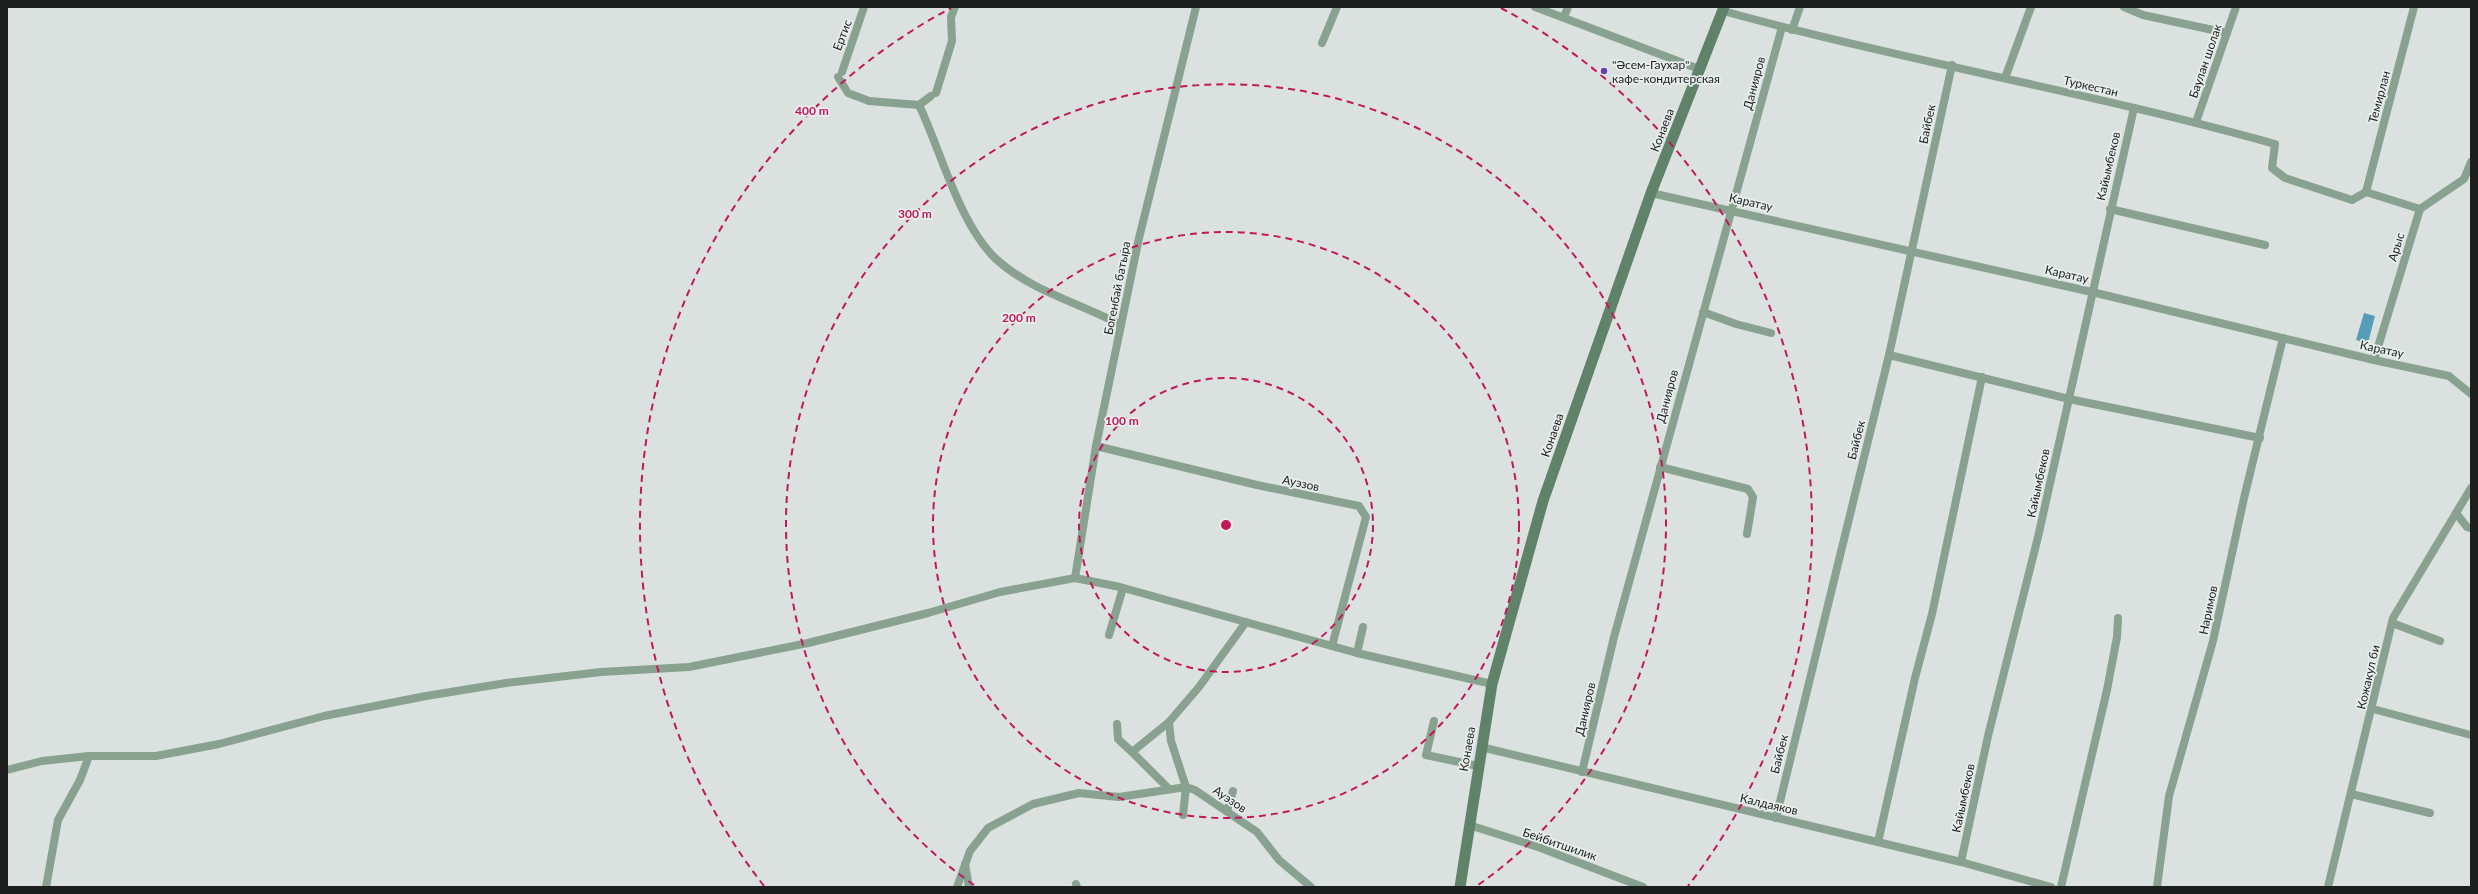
<svg xmlns="http://www.w3.org/2000/svg" width="2478" height="894" viewBox="0 0 2478 894" font-family="Lato,sans-serif">
<style>
.water{fill:#569eb7}
.lines{fill:none;stroke-linecap:round;stroke-linejoin:round}
.minor{stroke:#89a18f;stroke-width:8}
.secondary{stroke:#5f8269;stroke-width:11}
.ring{fill:none;stroke:#c2185b;stroke-width:2;stroke-dasharray:7 5}
.poi-dot{fill:#673db5;stroke:#e7eeec;stroke-width:1.5}
.labels{text-anchor:middle;dominant-baseline:central;stroke-width:3.5;stroke-linejoin:round;paint-order:stroke}
.street-label{font-size:12px;fill:#1d1f1f;stroke:#e7eeec}
.poi-label{font-size:12px;fill:#1d1f1f;stroke:#e7eeec;text-anchor:start}
.centre{fill:#c2185b;stroke:#e7eeec;stroke-width:2}
.ring-label{font-size:12px;text-anchor:middle;font-weight:bold;fill:#c2185b;stroke:#e7eeec;stroke-width:3.5;stroke-linejoin:round;paint-order:stroke}
</style>
<rect width="100%" height="100%" fill="#dae1df"/>
<polygon class="water" points="2364,313 2375,316 2368,343 2356,340"/>
<g class="lines">
<g class="minor">
<polyline points="1535,7 1699,69"/>
<polyline points="2124,7 2143,15 2227,33"/>
<path d="M1723,11C1905,61 2093,93 2275,144L2272,168L2285,178L2352,200L2366,192L2420,209"/>
<polyline points="1564,17 1568,7"/>
<polyline points="1792,30 1800,7"/>
<polyline points="1322,43 1337,7"/>
<polyline points="842,72 864,7"/>
<polyline points="838,77 848,93 869,101 919,105 931,96"/>
<polyline points="2005,78 2031,7"/>
<polyline points="936,93 952,41 951,17 955,7"/>
<path d="M919,105C941,151 959,224 996,259C1031,291 1080,303 1121,325"/>
<polyline points="2196,122 2236,7"/>
<polyline points="2366,192 2414,7"/>
<polyline points="1651,193 2092,292 2374,360 2449,376 2471,394"/>
<polyline points="2110,209 2265,245"/>
<polyline points="1703,312 1736,324 1771,333"/>
<polyline points="1889,355 2069,399 2260,438"/>
<polyline points="2374,360 2420,209 2464,179 2471,162"/>
<polyline points="1096,446 1257,485 1359,506 1366,517 1332,646"/>
<polyline points="1660,467 1748,489 1753,497 1747,534"/>
<polyline points="2456,513 2467,527 2471,528"/>
<polyline points="1075,578 1096,446 1139,238 1196,7"/>
<polyline points="1246,622 1199,687 1169,722 1171,741 1186,787 1195,790 1257,832 1279,860 1311,887"/>
<polyline points="2392,623 2440,641"/>
<polyline points="1109,635 1123,588"/>
<polyline points="1357,653 1363,627"/>
<polyline points="2373,709 2471,735"/>
<polyline points="1434,721 1426,755 1478,766"/>
<polyline points="1169,722 1132,752 1169,789"/>
<polyline points="1117,724 1118,739 1132,752"/>
<polyline points="1481,747 1961,862 2051,887"/>
<polyline points="7,770 42,761 89,756 156,756 219,744 324,716 426,696 506,683 601,672 689,667 808,643 928,613 1000,592 1075,578 1120,587 1357,653 1492,684"/>
<polyline points="1582,772 1614,637 1782,27"/>
<polyline points="2351,794 2430,813"/>
<polyline points="1227,811 1233,791"/>
<polyline points="1776,818 1889,355 1952,65"/>
<polyline points="1469,825 1538,847 1643,887"/>
<polyline points="1878,842 1915,678 1932,614 1982,377"/>
<polyline points="1961,862 1988,736 2038,537 2134,108"/>
<polyline points="965,864 969,887"/>
<polyline points="1076,884 1077,887"/>
<polyline points="46,887 58,820 80,780 89,756"/>
<polyline points="957,887 970,851 988,828 1033,804 1079,793 1119,797 1186,787 1183,815"/>
<polyline points="2061,887 2107,690 2117,637 2118,618"/>
<polyline points="2157,887 2169,796 2213,641 2244,498 2283,338"/>
<polyline points="2328,887 2393,618 2471,488"/>
</g>
<polyline class="secondary" points="1460,887 1492,684 1543,501 1651,193 1724,7"/>
</g>
<g class="ring">
<circle cx="1226" cy="525" r="147"/>
<circle cx="1226" cy="525" r="293"/>
<path d="M974 885A440 440 0 1 1 1478 885"/>
<path d="M764 886A586 586 0 0 1 951 8M1501 8A586 586 0 0 1 1688 886"/>
</g>
<circle class="poi-dot" cx="1604" cy="71" r="4"/>
<g class="labels">
<g class="street-label">
<text transform="translate(842 35) rotate(-69)">Ертис</text>
<text transform="translate(2205 61) rotate(-71)">Баулан шолак</text>
<text transform="translate(1754 83) rotate(-75)">Данияров</text>
<text transform="translate(2091 86) rotate(13)">Туркестан</text>
<text transform="translate(2379 97) rotate(-75)">Темирлан</text>
<text transform="translate(1927 124) rotate(-78)">Байбек</text>
<text transform="translate(1662 130) rotate(-69)">Конаева</text>
<text transform="translate(2108 166) rotate(-77)">Кайымбеков</text>
<text transform="translate(1751 202) rotate(13)">Каратау</text>
<text transform="translate(2396 247) rotate(-73)">Арыс</text>
<text transform="translate(2067 274) rotate(13)">Каратау</text>
<text transform="translate(1117 288) rotate(-79)">Богенбай батыра</text>
<text transform="translate(2382 349) rotate(12)">Каратау</text>
<text transform="translate(1667 396) rotate(-75)">Данияров</text>
<text transform="translate(1552 435) rotate(-71)">Конаева</text>
<text transform="translate(1856 440) rotate(-76)">Байбек</text>
<text transform="translate(1301 483) rotate(12)">Ауэзов</text>
<text transform="translate(2038 483) rotate(-78)">Кайымбеков</text>
<text transform="translate(2208 610) rotate(-78)">Наримов</text>
<text transform="translate(2368 677) rotate(-77)">Кожакул би</text>
<text transform="translate(1585 709) rotate(-77)">Данияров</text>
<text transform="translate(1467 749) rotate(-80)">Конаева</text>
<text transform="translate(1779 754) rotate(-76)">Байбек</text>
<text transform="translate(1963 798) rotate(-78)">Кайымбеков</text>
<text transform="translate(1230 799) rotate(34)">Ауэзов</text>
<text transform="translate(1769 804) rotate(13)">Калдаяков</text>
<text transform="translate(1560 844) rotate(19)">Бейбитшилик</text>
</g>
<g class="poi-label">
<text x="1612" y="64">"Әсем-Гаухар"<tspan x="1612" dy="14">кафе-кондитерская</tspan></text>
</g>
</g>
<circle cx="1226" cy="525" r="6" class="centre"/>
<g class="ring-label">
<text x="812" y="115">400 m</text>
<text x="915" y="218">300 m</text>
<text x="1019" y="322">200 m</text>
<text x="1122" y="425">100 m</text>
</g>
<rect width="2478" height="894" fill="none" stroke="#1d1f1f" stroke-width="16"/>
</svg>
